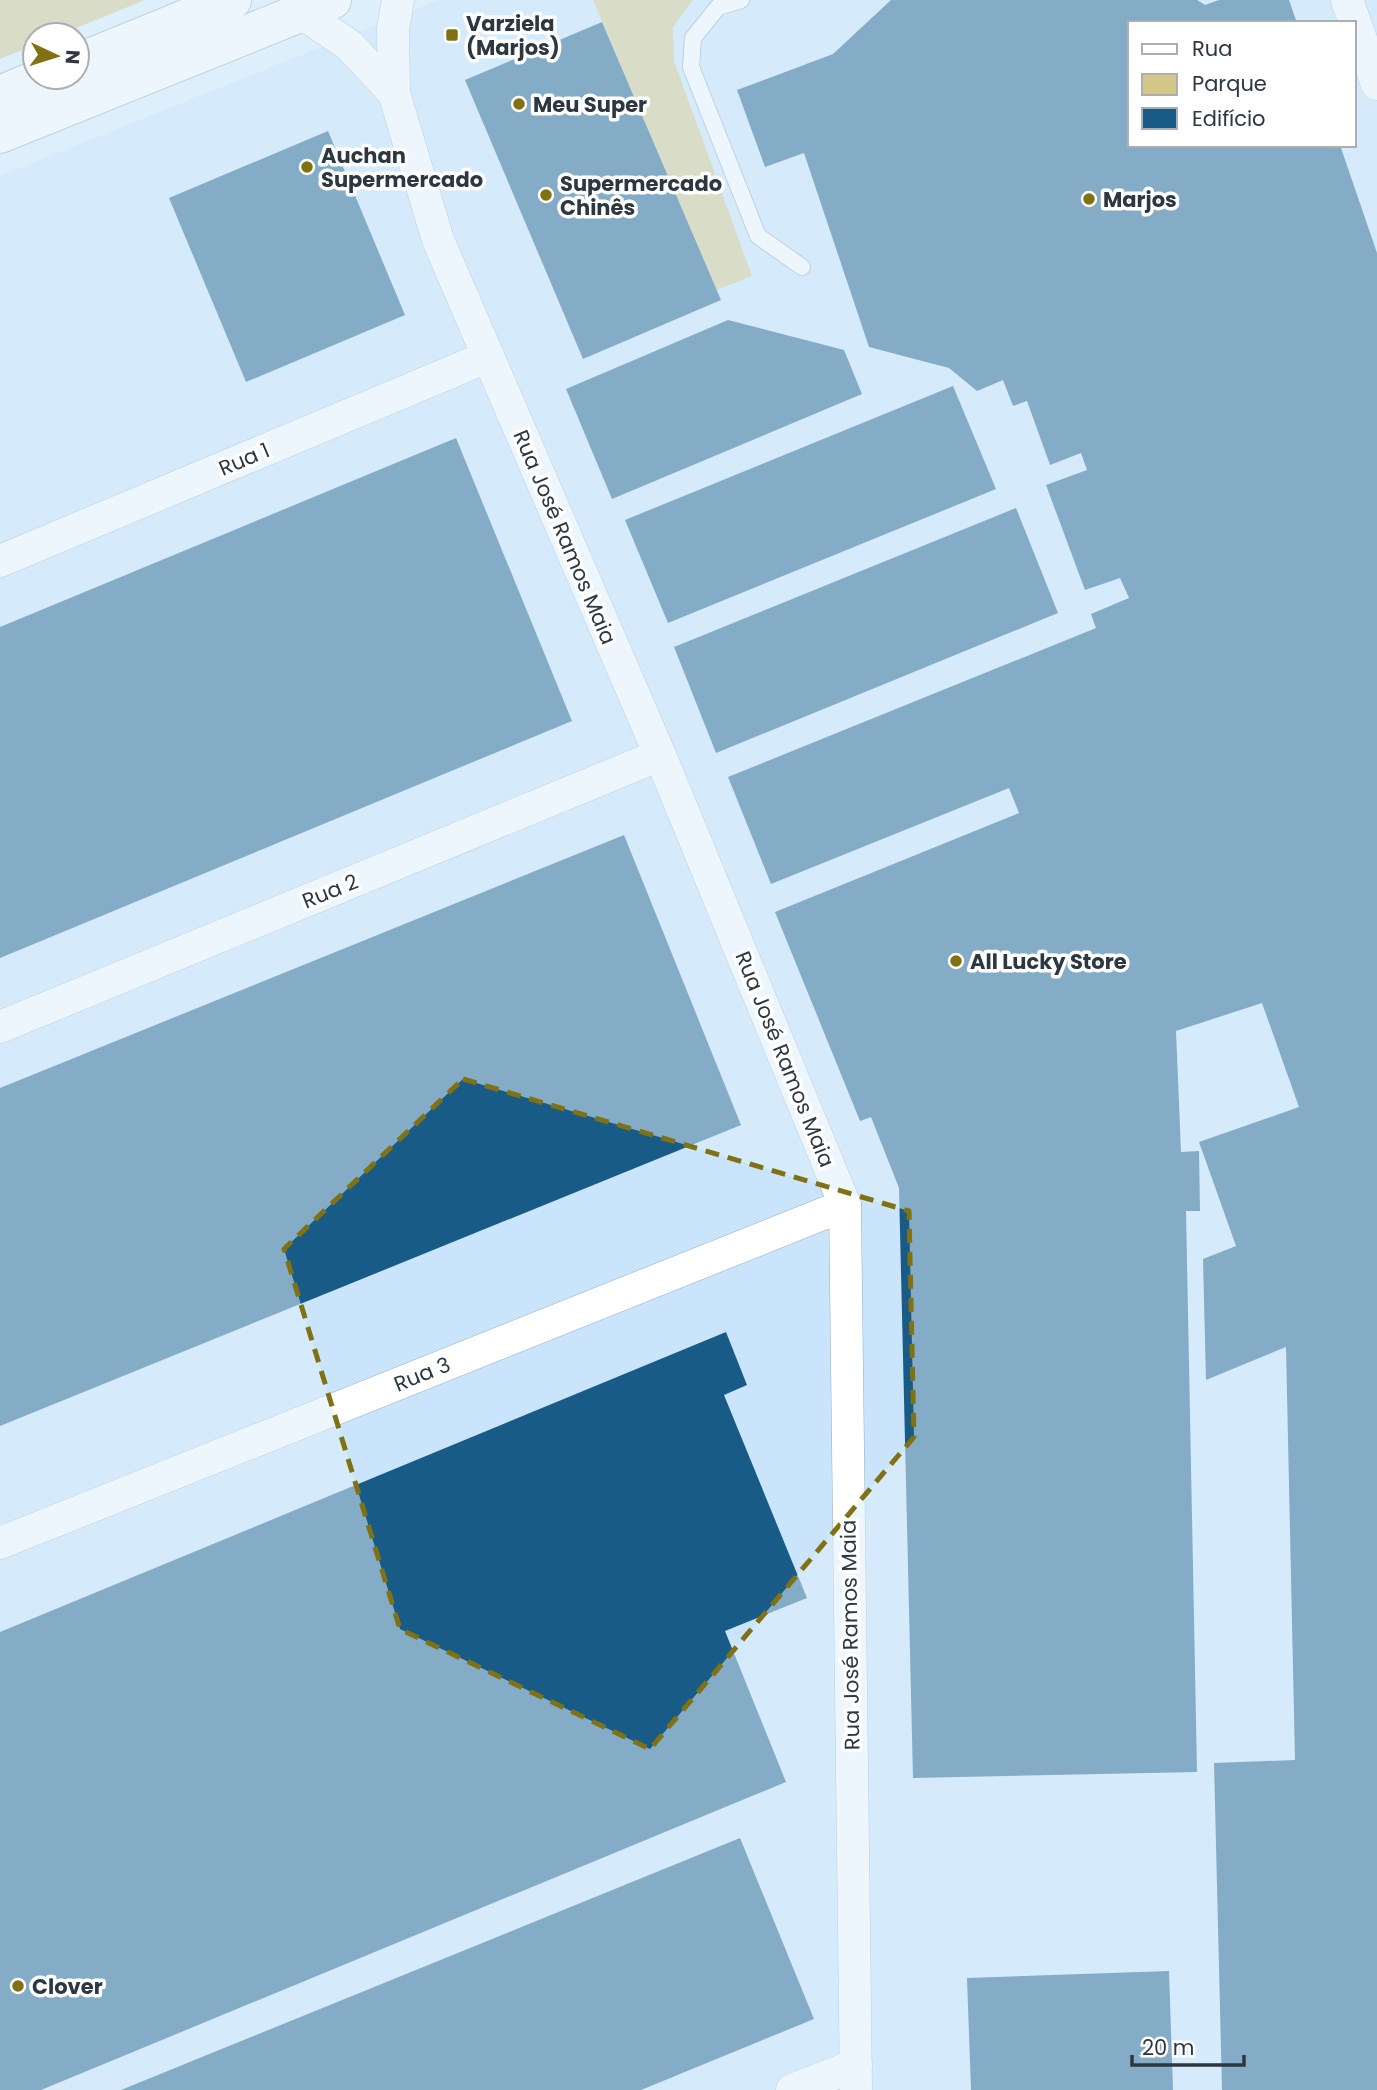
<svg xmlns="http://www.w3.org/2000/svg" width="1377" height="2090" viewBox="0 0 1377 2090" font-family="Poppins,sans-serif">
<style>
.built{fill:#cae5fb;fill-rule:evenodd}
.green{fill:#d2c789}
.building{fill:#185b87}
.lines{fill:none;stroke-linecap:round;stroke-linejoin:round}
.service-casing{stroke:#92acc1;stroke-width:18}
.minor-casing{stroke:#92acc1;stroke-width:33}
.primary-casing{stroke:#92acc1;stroke-width:40}
.service{stroke:#fff;stroke-width:16}
.minor{stroke:#fff;stroke-width:32}
.primary{stroke:#fff;stroke-width:38}
.marked{fill:none;stroke:#807112;stroke-width:5;stroke-dasharray:14 9;stroke-linejoin:round}
.poi-dot{fill:#807112;stroke:#fff;stroke-width:2.5}
.labels{text-anchor:middle;dominant-baseline:central;stroke-width:7;stroke-linejoin:round;paint-order:stroke}
.poi-label{font-size:21px;font-weight:bold;fill:#2c3740;stroke:#fff;text-anchor:start}
.street-label{font-size:21px;fill:#2c3740;stroke:#fff}
</style>
<rect width="100%" height="100%" fill="#deeffc"/>
<path class="built" d="M438,0H1377V2090H0V176ZM1130,23H1354V145H1130Z"/>
<g class="green">
<polygon points="0,0 145,0 59,35 35,35 35,45 0,59"/>
<polygon points="593,0 693,0 673,27 674,61 752,276 716,290"/>
</g>
<g class="building">
<polygon points="891,0 1197,0 1205,5 1219,0 1289,0 1297,23 1130,23 1130,145 1340,145 1377,253 1377,2090 1222,2090 1214,1763 1295,1760 1286,1347 1206,1380 1203,1259 1236,1246 1199,1142 1299,1107 1262,1003 1176,1031 1181,1152 1199,1151 1200,1211 1186,1211 1197,1772 913,1778 899,1188 871,1117 860,1121 775,912 1019,813 1009,788 771,884 728,777 1096,628 1091,614 1129,598 1120,578 1085,590 1046,485 1087,470 1081,453 1050,465 1027,401 1013,406 1003,380 977,391 949,368 869,347 804,153 765,167 737,90 833,54"/>
<polygon points="602,22 721,300 583,359 465,80"/>
<polygon points="328,131 405,315 246,382 169,198"/>
<polygon points="728,320 844,350 862,394 612,499 566,389"/>
<polygon points="953,386 996,489 668,623 625,520"/>
<polygon points="456,438 572,721 0,958 0,627"/>
<polygon points="1016,508 1058,613 716,753 674,647"/>
<polygon points="624,835 741,1125 0,1426 0,1088"/>
<polygon points="726,1332 747,1385 724,1395 807,1598 725,1631 786,1782 41,2090 0,2090 0,1632"/>
<polygon points="740,1838 814,2019 641,2090 121,2090"/>
<polygon points="1169,1971 1173,2090 971,2090 967,1978"/>
</g>
<g class="lines">
<defs>
<polyline id="service" points="741,0 718,7 693,38 691,67 758,236 802,267"/>
<g id="minor">
<polyline points="398,0 393,29 394,93 438,240 660,755 845,1205 856,2090"/>
<polyline points="1347,0 1377,84"/>
<polyline points="300,12 349,45 394,93"/>
<polyline points="0,561 487,357"/>
<polyline points="0,1027 660,755"/>
<polyline points="0,1543 845,1205"/>
<polyline points="792,2090 856,2065"/>
</g>
<g id="primary">
<polyline points="77,63 232,0"/>
<polyline points="0,95 43,77"/>
<polyline points="0,134 332,0"/>
</g>
</defs>
<use href="#service" class="service-casing"/>
<use href="#minor" class="minor-casing"/>
<use href="#primary" class="primary-casing"/>
<use href="#service" class="service"/>
<use href="#minor" class="minor"/>
<use href="#primary" class="primary"/>
</g>
<path d="M0 0H1377V2090H0ZM463,1079L909,1211L914,1437L650,1749L400,1629L284,1249Z" fill="#deeffc" fill-opacity=".55" fill-rule="evenodd"/>
<path class="marked" d="M463,1079L909,1211L914,1437L650,1749L400,1629L284,1249Z"/>
<g class="poi-dot">
<rect x="445" y="28" width="14" height="14" rx="3.5"/>
<circle cx="519" cy="104" r="7"/>
<circle cx="307" cy="167" r="7"/>
<circle cx="546" cy="195" r="7"/>
<circle cx="1089" cy="199" r="7"/>
<circle cx="956" cy="961" r="7"/>
<circle cx="18" cy="1986" r="7"/>
</g>
<g class="labels">
<g class="poi-label">
<text x="466" y="23">Varziela<tspan x="466" dy="24">(Marjos)</tspan></text>
<text x="533" y="104">Meu Super</text>
<text x="321" y="155">Auchan<tspan x="321" dy="24">Supermercado</tspan></text>
<text x="560" y="183">Supermercado<tspan x="560" dy="24">Chinês</tspan></text>
<text x="1103" y="199">Marjos</text>
<text x="970" y="961">All Lucky Store</text>
<text x="32" y="1986">Clover</text>
</g>
<g class="street-label">
<text transform="translate(244 459) rotate(-23)">Rua 1</text>
<text transform="translate(565 537) rotate(67)">Rua José Ramos Maia</text>
<text transform="translate(330 891) rotate(-22)">Rua 2</text>
<text transform="translate(785 1059) rotate(68)">Rua José Ramos Maia</text>
<text transform="translate(422 1374) rotate(-22)">Rua 3</text>
<text transform="translate(850 1635) rotate(-91)">Rua José Ramos Maia</text>
</g>
</g>
<rect x="1128" y="21" width="228" height="126" fill="#ffffff" stroke="#abafb3" stroke-width="2"/>
<rect x="1142" y="44" width="35" height="10" fill="#ffffff" stroke="#abafb3" stroke-width="2"/>
<text x="1192" y="56" font-size="21" fill="#2c3740">Rua</text>
<rect x="1142" y="74" width="35" height="21" fill="#d2c789" stroke="#abafb3" stroke-width="2"/>
<text x="1192" y="91" font-size="21" fill="#2c3740">Parque</text>
<rect x="1142" y="108" width="35" height="21" fill="#185b87" stroke="#abafb3" stroke-width="2"/>
<text x="1192" y="126" font-size="21" fill="#2c3740">Edifício</text>
<g transform="translate(56 56) rotate(94)"><circle r="33" fill="#ffffff" stroke="#abafb3" stroke-width="2"/>
<path d="M0-5L12 26L0 18L-12 26Z" fill="#807112"/>
<text y="-10" font-size="19" font-weight="bold" text-anchor="middle" fill="#2c3740">N</text>
</g>
<path d="M1132 2055v10h112v-10" fill="none" stroke="#2c3740" stroke-width="3.5"/>
<text x="1142" y="2055" font-size="21" fill="#2c3740" stroke="#ffffff" stroke-width="5" paint-order="stroke">20 m</text>
</svg>
